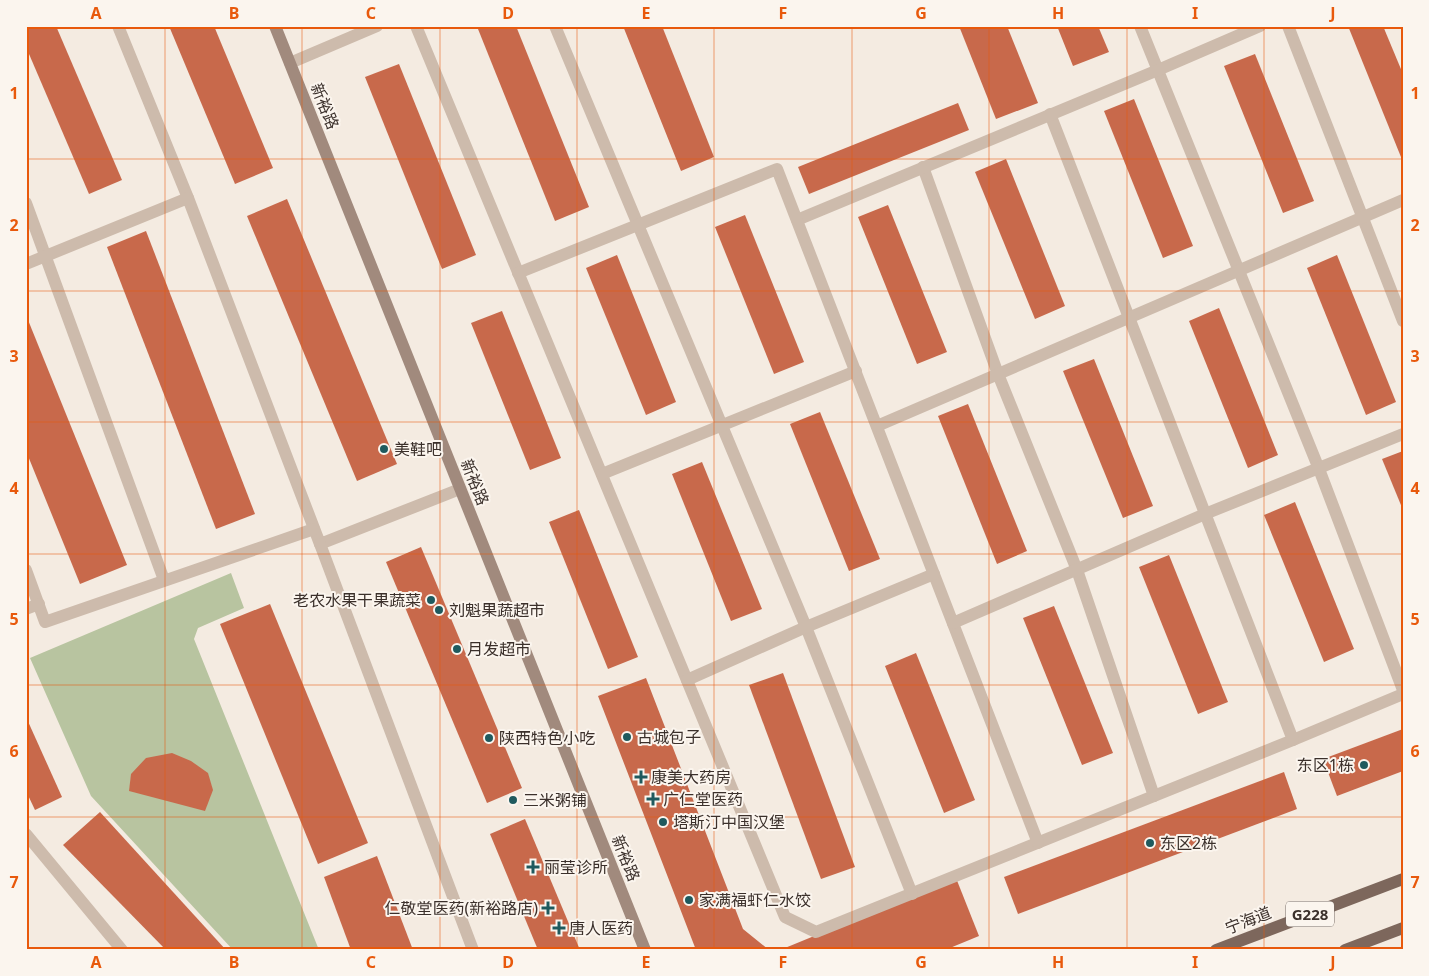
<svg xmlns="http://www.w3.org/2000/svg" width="1429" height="976" viewBox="0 0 1429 976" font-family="'Noto Sans','Noto Sans SC',sans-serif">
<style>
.green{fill:#b8c4a0}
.building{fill:#c8694b}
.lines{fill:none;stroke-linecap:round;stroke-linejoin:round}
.street{stroke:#cdbbac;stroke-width:12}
.secondary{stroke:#a18a7d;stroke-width:12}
.primary{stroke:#7d675c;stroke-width:12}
.grid{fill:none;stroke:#e8590c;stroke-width:1;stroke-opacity:0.55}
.poi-dot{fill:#1f5a5e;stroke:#fbf5ee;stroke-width:2}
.labels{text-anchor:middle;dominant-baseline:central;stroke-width:4;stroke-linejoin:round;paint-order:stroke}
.shield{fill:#fbf5ee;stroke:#756b66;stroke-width:1}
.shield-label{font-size:15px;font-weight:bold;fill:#3b302b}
.street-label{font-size:16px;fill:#3b302b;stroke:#fbf5ee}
.poi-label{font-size:16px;fill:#3b302b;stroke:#fbf5ee;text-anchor:start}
.neatline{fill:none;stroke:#e8590c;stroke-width:2}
.grid-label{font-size:16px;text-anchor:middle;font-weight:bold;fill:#e8590c}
</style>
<rect width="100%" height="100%" fill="#f4ebe1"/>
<polygon class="green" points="231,573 244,608 198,628 194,639 319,950 233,950 91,796 30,658"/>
<g class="building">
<polygon points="26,26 56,26 122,180 89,194 26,47"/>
<polygon points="169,26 214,26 273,168 235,184"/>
<polygon points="485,26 516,26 589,207 555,221 478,29"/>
<polygon points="623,26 662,26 714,157 681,171"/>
<polygon points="959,26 1007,26 1038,103 996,119"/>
<polygon points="1057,26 1098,26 1109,52 1073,66"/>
<polygon points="1348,26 1383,26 1403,74 1403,162"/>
<polygon points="1255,54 1314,201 1283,213 1224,66"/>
<polygon points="399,64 476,255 442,269 365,77"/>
<polygon points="1134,99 1193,246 1163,258 1104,111"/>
<polygon points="958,103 969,130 809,194 798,167"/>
<polygon points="1006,159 1065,306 1035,319 975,172"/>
<polygon points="287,199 397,464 357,481 247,216"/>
<polygon points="888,205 947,352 917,364 858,217"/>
<polygon points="745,215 804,362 774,374 715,227"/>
<polygon points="146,231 255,514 216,529 107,247"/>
<polygon points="617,255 676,402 646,415 586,268"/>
<polygon points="1337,255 1396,402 1366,415 1307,268"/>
<polygon points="1219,308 1278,455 1248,468 1189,321"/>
<polygon points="502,311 561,458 530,470 471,323"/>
<polygon points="26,315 127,565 80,584 26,451"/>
<polygon points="1094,359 1153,506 1123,518 1063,371"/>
<polygon points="968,404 1027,551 997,564 938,416"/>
<polygon points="820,412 880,559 849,571 790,424"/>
<polygon points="1403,451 1403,510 1382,459"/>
<polygon points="702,462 762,609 731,621 672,474"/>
<polygon points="1295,502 1354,649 1324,662 1264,515"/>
<polygon points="579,510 638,657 608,669 549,522"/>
<polygon points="421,547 522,788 487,803 386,562"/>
<polygon points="1169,555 1228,702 1198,714 1139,567"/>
<polygon points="270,604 368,843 318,864 220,624"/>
<polygon points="1054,606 1113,753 1082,765 1023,618"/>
<polygon points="916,653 975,800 944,813 885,666"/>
<polygon points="783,673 855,867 821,879 749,685"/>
<polygon points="646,678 743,929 769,950 696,950 598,696"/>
<polygon points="26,717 62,797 35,810 26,791"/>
<polygon points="1403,729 1403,771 1337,796 1323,759"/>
<polygon points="172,753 191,761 208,773 213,790 205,811 129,791 131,774 146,758"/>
<polygon points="1284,772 1297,809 1018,914 1004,877"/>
<polygon points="100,812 226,950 166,950 63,845"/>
<polygon points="525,819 580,950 538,950 490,834"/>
<polygon points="377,856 413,950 351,950 324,877"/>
<polygon points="956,878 979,936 945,950 780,950"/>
</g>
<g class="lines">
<g class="street">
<polyline points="118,26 188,198"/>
<polyline points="416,26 785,917 816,932 1293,740 1403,694"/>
<polyline points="555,26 806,627 912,894"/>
<polyline points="1140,26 1319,469 1403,690"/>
<polyline points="1288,26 1403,321"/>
<polyline points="290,63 377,26"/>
<polyline points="1050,114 1293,740"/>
<polyline points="923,167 998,374 1077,570 1154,796"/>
<polyline points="26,203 164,580"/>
<polyline points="797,220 1158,70 1260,26"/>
<polyline points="26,264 188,198 320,544 460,489"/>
<polyline points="518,273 777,169 1038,843"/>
<polyline points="877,426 1403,200"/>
<polyline points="602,474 856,371"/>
<polyline points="320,544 473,950"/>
<polyline points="26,570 45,622 314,529"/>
<polyline points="26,609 39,604"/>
<polyline points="953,623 1205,514 1403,434"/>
<polyline points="687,680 806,627 934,574"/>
<polyline points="26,834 122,950"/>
</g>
<polyline class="secondary" points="275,26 645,950"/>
<g class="primary">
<polyline points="1216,950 1403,879"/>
<polyline points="1345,950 1403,928"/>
</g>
</g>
<path class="grid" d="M165,26V950M302,26V950M440,26V950M577,26V950M714,26V950M852,26V950M989,26V950M1127,26V950M1264,26V950M26,159H1403M26,291H1403M26,422H1403M26,554H1403M26,685H1403M26,817H1403"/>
<g class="poi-dot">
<circle cx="384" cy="449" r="5"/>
<circle cx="431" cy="600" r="5"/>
<circle cx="439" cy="610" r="5"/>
<circle cx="457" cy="649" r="5"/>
<circle cx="627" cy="737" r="5"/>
<circle cx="489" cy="738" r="5"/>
<circle cx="1364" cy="765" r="5"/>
<path d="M638.5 769.5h5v5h5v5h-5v5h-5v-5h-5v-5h5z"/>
<path d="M650.5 791.5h5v5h5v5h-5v5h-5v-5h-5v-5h5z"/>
<circle cx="513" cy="800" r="5"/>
<circle cx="663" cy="822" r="5"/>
<circle cx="1150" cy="843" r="5"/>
<path d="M530.5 859.5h5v5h5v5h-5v5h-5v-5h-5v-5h5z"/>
<circle cx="689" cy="900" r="5"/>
<path d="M545.5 900.5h5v5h5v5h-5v5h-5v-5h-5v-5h5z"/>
<path d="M556.5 920.5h5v5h5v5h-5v5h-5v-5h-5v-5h5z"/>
</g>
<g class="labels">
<rect class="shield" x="1286" y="901.5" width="48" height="25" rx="4"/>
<g class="shield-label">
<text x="1310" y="914">G228</text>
</g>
<g class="street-label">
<text transform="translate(325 106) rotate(68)">新裕路</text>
<text transform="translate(475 482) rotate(68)">新裕路</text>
<text transform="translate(626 858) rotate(68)">新裕路</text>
<text transform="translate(1248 920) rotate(-21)">宁海道</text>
</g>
<g class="poi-label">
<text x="394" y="449">美鞋吧</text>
<text x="421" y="600" text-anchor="end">老农水果干果蔬菜</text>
<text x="449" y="610">刘魁果蔬超市</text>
<text x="467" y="649">月发超市</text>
<text x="637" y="737">古城包子</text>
<text x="499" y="738">陕西特色小吃</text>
<text x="1354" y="765" text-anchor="end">东区1栋</text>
<text x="651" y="777">康美大药房</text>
<text x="663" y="799">广仁堂医药</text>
<text x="523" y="800">三米粥铺</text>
<text x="673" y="822">塔斯汀中国汉堡</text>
<text x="1160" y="843">东区2栋</text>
<text x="544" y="867">丽莹诊所</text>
<text x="699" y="900">家满福虾仁水饺</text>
<text x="538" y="908" text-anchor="end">仁敬堂医药(新裕路店)</text>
<text x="569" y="928">唐人医药</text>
</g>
</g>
<rect width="1429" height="976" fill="none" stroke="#fbf5ee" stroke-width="55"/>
<rect x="28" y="28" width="1374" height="920" class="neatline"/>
<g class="grid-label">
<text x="96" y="19">A</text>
<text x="234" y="19">B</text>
<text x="371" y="19">C</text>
<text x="508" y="19">D</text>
<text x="646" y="19">E</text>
<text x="783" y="19">F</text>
<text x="921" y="19">G</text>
<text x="1058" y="19">H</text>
<text x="1195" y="19">I</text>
<text x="1333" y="19">J</text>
<text x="14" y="99">1</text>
<text x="1415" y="99">1</text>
<text x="14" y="231">2</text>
<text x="1415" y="231">2</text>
<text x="14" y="362">3</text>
<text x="1415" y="362">3</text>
<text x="14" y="494">4</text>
<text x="1415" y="494">4</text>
<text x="14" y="625">5</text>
<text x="1415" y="625">5</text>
<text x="14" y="757">6</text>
<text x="1415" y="757">6</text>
<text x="14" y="888">7</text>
<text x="1415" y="888">7</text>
<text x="96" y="968">A</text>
<text x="234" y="968">B</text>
<text x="371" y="968">C</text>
<text x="508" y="968">D</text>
<text x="646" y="968">E</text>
<text x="783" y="968">F</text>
<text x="921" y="968">G</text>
<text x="1058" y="968">H</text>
<text x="1195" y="968">I</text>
<text x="1333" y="968">J</text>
</g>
</svg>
